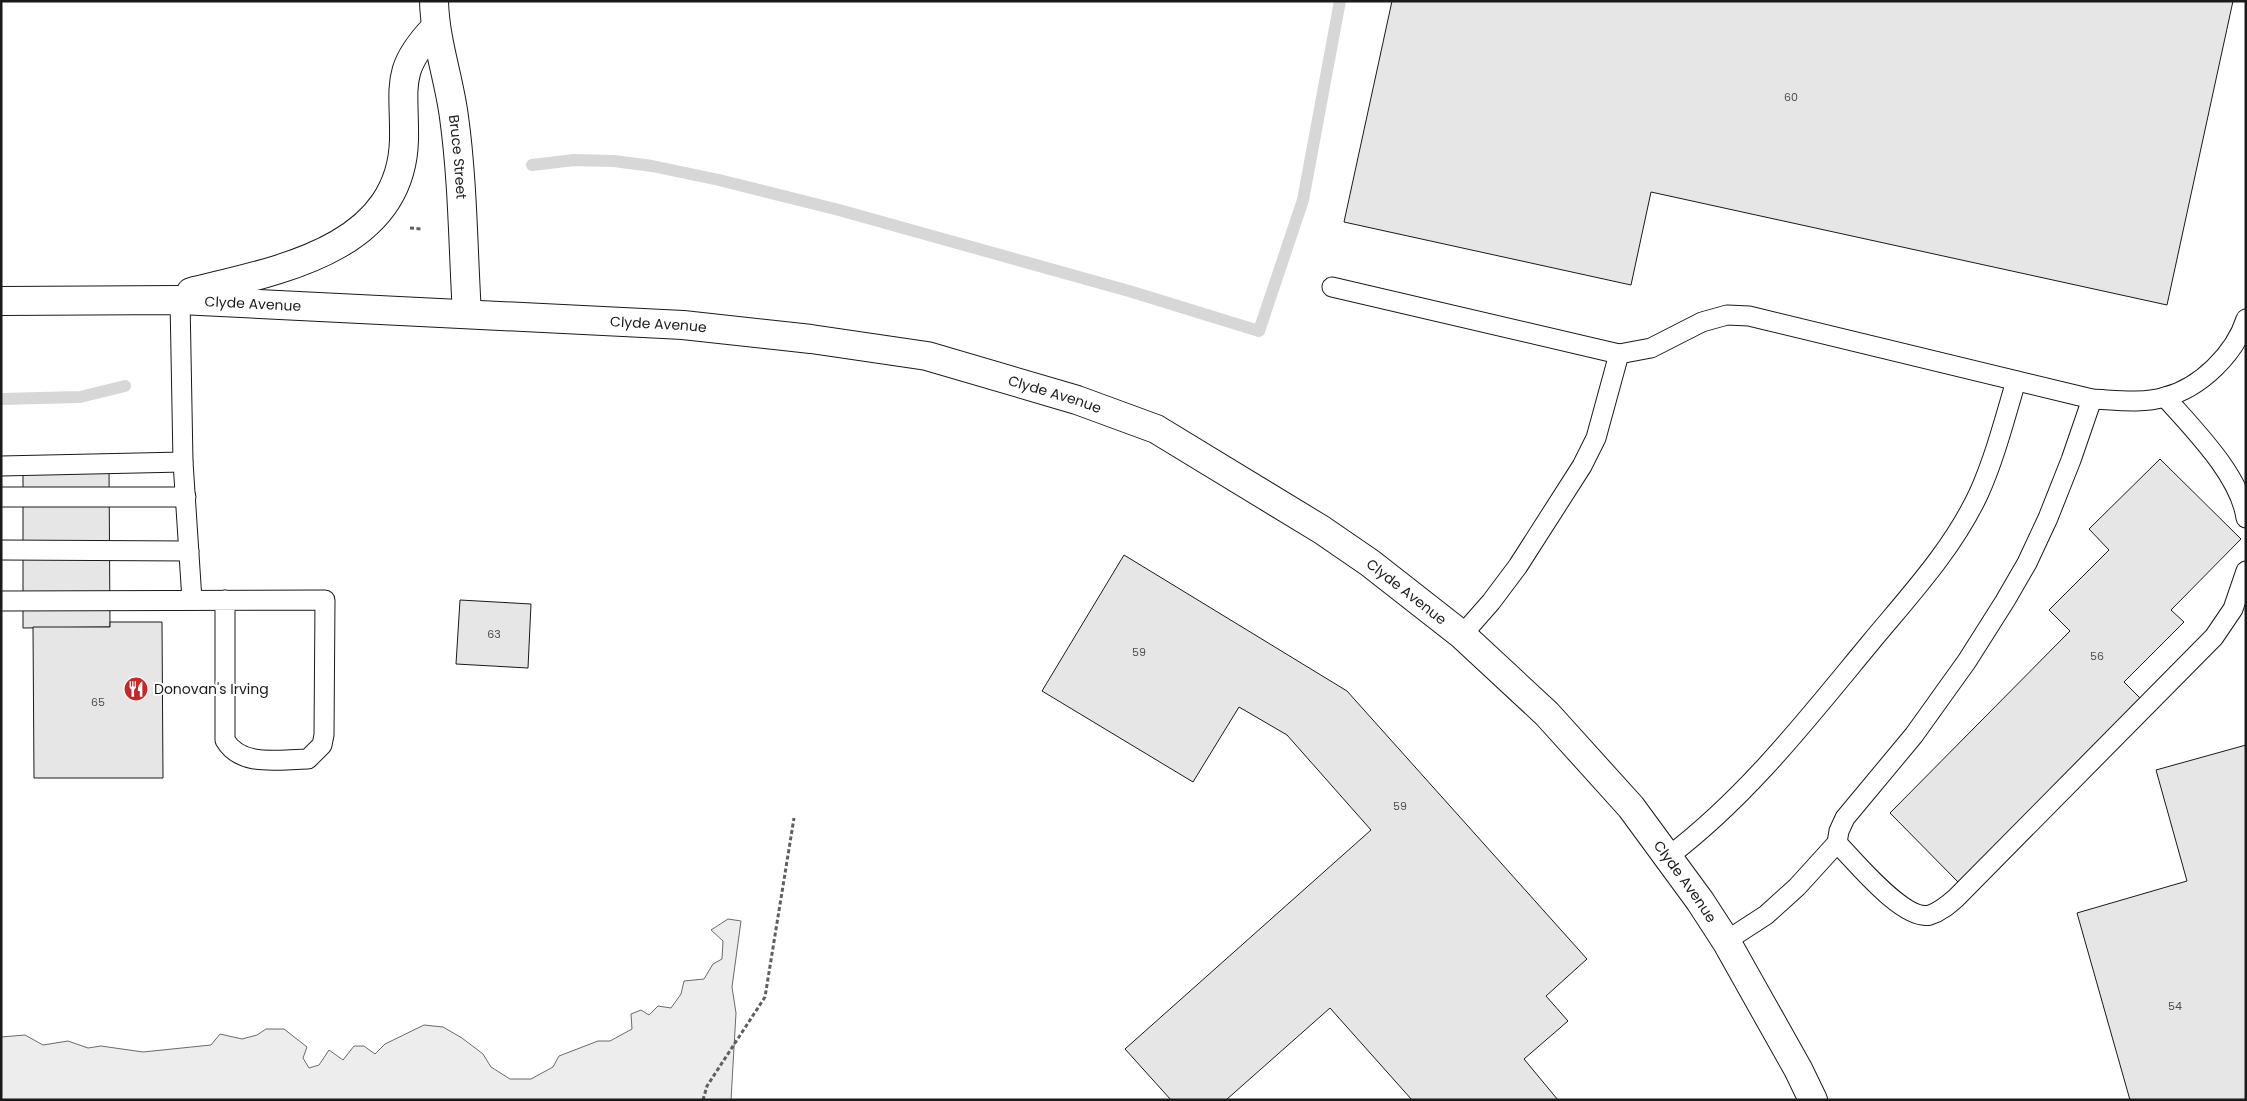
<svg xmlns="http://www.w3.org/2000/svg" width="2247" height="1101" viewBox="0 0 2247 1101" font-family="Poppins,sans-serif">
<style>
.built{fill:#ededed;stroke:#6a6a6a}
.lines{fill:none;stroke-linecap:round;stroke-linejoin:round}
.stream{stroke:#d7d7d7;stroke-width:12}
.building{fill:#e6e6e6;stroke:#1a1a1a}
.lane-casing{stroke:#1a1a1a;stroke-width:21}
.secondary-casing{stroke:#1a1a1a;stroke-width:30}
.path{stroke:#5f5f5f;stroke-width:3;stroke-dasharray:4 2.5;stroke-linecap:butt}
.lane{stroke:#fff;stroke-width:19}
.secondary{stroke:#fff;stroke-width:28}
.labels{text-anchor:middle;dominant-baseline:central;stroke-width:4;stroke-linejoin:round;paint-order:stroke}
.number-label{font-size:11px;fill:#4d4d4d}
.street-label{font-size:14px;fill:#1a1a1a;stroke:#fff}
.poi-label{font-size:14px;fill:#1a1a1a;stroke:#fff;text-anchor:start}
</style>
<rect width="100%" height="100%" fill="#fff"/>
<polygon class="built" points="728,919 741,921 732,987 736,1013 731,1100 1,1100 1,1037 25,1035 43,1045 68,1041 88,1048 101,1046 143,1052 211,1045 220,1034 242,1039 257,1035 266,1029 284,1029 307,1047 303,1058 309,1068 319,1065 329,1050 343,1060 354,1046 364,1046 375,1054 385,1044 424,1025 443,1027 462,1038 483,1054 491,1067 510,1079 531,1079 553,1067 559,1056 598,1041 610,1041 632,1029 631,1014 641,1010 649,1015 658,1006 671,1008 681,994 684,981 704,979 713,964 722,959 723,941 711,930"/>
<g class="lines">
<g class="stream">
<polyline points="532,165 574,160 614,161 652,166 719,180 839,210 1129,291 1259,331 1303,200 1340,1"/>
<polyline points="1,399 80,397 125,386"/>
</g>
</g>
<g class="building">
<polygon points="1392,1 2233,1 2167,305 1651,192 1631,285 1344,222"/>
<polygon points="2160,459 2241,539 2171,610 2184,622 2124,682 2141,699 1959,883 1890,813 2070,631 2049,610 2109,550 2089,529"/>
<polygon points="23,463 109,463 110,627 23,628"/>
<polygon points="1124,555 1347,691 1587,959 1546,996 1568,1021 1524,1059 1558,1100 1412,1100 1330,1008 1226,1100 1171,1100 1125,1049 1371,830 1287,735 1239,707 1193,782 1042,691"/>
<polygon points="460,600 531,604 528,668 456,664"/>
<polygon points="110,622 162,622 163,778 34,778 33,627 110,627"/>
<polygon points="2246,745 2246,1100 2130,1100 2077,913 2187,881 2156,770"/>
</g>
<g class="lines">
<defs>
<g id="lane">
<path d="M1332,287L1619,354L1651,348L1702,322L1727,315L1749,316L2092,399C2115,400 2142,404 2165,397C2200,388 2235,354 2246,319"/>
<polyline points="180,300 183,462 192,600"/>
<path d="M2165,397C2193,429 2240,475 2246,518"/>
<polyline points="1,466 183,462"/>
<polyline points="1,497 186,497"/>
<polyline points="1,550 189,551"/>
<path d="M1,601L325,600L324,735L322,745L308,759C280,759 241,768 225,740V600"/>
<polyline points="1462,635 1491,602 1518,566 1582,466 1596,438 1619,354"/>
<path d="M1837,843C1855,861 1904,922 1930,915C1940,912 1948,905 1956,898L2214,637L2233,609L2246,571"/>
<path d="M1669,856C1748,796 1808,718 1871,642C1910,595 1953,549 1979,493C1995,457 2005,418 2016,381"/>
<polyline points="1726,941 1766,915 1797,887 1837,843 1839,831 1845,818 1914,735 1967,661 2005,601 2027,563 2048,518 2071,460 2092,399"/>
</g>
<g id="secondary">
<path id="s1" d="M434,1C435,41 449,78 454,117C463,182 463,249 467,314"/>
<path d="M191,292C275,271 401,251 404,140C405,87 394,71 434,29"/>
<path id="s2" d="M1,301L180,300L683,325L811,339L927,356L1077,400L1156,429L1322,530L1370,563L1462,635L1547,714L1631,807L1700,901L1726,941L1798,1069L1813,1100"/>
</g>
</defs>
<use href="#lane" class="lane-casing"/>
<use href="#secondary" class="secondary-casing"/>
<g class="path">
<polyline points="410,228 421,229"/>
<polyline points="703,1100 707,1086 765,997 794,818"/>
</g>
<use href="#lane" class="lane"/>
<use href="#secondary" class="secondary"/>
</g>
<defs>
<symbol id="restaurant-disc" viewBox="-11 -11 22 22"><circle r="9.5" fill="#c62828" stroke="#fff"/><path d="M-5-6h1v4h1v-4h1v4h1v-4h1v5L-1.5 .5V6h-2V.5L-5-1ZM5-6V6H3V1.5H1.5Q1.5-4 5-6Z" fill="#fff"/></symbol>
</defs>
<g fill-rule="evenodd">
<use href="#restaurant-disc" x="122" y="675" width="28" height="28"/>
</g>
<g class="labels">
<g class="number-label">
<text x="1791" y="97">60</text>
<text x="494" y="634">63</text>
<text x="1139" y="652">59</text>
<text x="2097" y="656">56</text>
<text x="98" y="702">65</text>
<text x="1400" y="806">59</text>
<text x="2175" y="1006">54</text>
</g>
<g class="street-label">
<text stroke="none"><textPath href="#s1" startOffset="158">Bruce Street</textPath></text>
<text stroke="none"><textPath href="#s2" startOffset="252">Clyde Avenue</textPath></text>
<text stroke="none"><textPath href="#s2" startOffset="658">Clyde Avenue</textPath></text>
<text stroke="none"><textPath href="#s2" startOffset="1062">Clyde Avenue</textPath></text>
<text stroke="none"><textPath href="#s2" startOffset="1468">Clyde Avenue</textPath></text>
<text stroke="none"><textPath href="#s2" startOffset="1872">Clyde Avenue</textPath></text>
</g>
<g class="poi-label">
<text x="154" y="689">Donovan's Irving</text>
</g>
</g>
<rect width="2247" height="1101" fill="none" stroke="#1a1a1a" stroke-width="5"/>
</svg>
